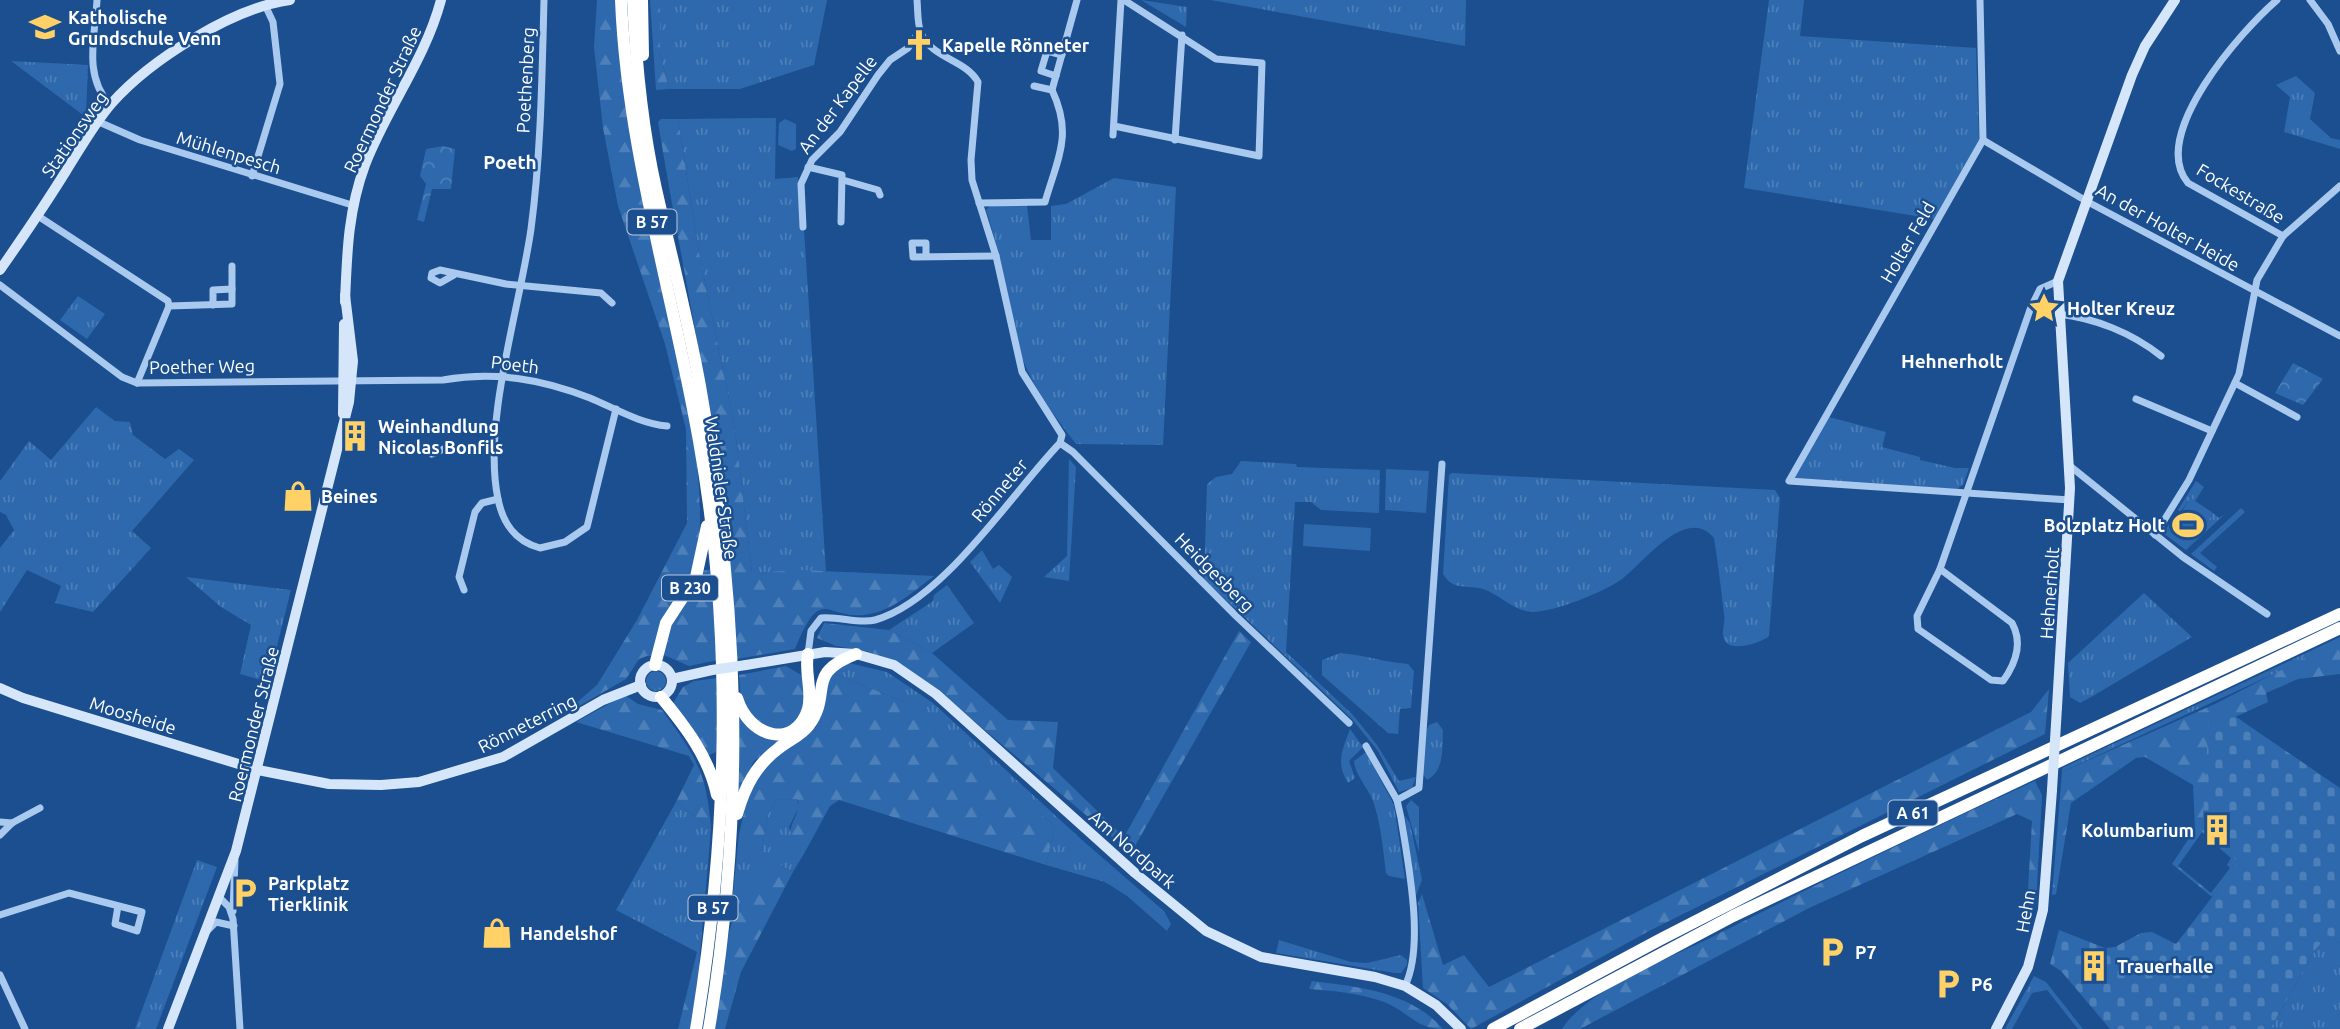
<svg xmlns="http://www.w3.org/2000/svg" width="2340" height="1029" viewBox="0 0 2340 1029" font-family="Ubuntu,sans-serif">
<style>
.grass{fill:url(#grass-tufts)}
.forest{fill:url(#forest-firs)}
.cemetery{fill:url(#cemetery-stones)}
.park{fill:url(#park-crowns)}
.garden{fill:#2e69ad}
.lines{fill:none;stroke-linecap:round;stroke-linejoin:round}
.street{stroke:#a9c9ee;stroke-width:7}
.secondary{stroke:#d6e6fa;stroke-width:10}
.highway{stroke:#fff;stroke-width:12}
.secondary-bridge{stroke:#d6e6fa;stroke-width:10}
.labels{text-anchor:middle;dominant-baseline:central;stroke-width:5;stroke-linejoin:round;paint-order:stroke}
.shield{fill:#1b4f8f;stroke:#bbcadd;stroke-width:2}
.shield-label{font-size:16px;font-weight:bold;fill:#fff}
.poi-label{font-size:18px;font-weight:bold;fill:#fff;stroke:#1b4f8f;text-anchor:start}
.street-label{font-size:18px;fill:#fff;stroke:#1b4f8f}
.neighbourhood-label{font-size:19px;font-weight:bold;fill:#fff;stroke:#1b4f8f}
</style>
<defs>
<pattern id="grass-tufts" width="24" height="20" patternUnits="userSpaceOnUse" patternTransform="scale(1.75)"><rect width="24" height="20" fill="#2e69ad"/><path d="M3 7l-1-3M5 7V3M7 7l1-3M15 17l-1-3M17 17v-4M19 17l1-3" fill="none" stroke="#4d80b9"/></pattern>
<pattern id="forest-firs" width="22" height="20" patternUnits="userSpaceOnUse" patternTransform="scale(1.75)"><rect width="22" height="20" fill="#2e69ad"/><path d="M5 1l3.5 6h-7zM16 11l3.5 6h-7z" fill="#4d80b9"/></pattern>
<pattern id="cemetery-stones" width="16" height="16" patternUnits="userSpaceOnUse" patternTransform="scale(1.75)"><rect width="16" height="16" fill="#2e69ad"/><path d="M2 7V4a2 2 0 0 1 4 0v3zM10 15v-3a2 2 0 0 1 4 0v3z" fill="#4d80b9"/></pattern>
<pattern id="park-crowns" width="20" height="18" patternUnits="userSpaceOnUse" patternTransform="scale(1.75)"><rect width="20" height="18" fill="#2e69ad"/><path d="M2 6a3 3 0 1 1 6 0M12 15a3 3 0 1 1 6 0" fill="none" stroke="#4d80b9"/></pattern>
</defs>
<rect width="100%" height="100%" fill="#1b4f8f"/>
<g class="grass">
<polygon points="660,0 827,0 814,65 740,89 669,89 660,53"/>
<polygon points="1141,0 1187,7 1186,27"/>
<polygon points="1211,0 1466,0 1465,46"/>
<polygon points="1769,0 1804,0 1800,36 1976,48 1979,140 1934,219 1744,188"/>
<polygon points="11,61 88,65 86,114 83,115"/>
<polygon points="2296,76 2315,93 2310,119 2331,138 2340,140 2340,149 2284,132 2290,97 2276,85"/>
<polygon points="776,118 775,179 798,177 804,229 826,572 752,573 735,429 699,253 678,119"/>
<path d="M1114,178L1176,187L1163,445L1076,444C1054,415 1032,387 1020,352C1004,306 1002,256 986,210L991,205H1027L1031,240H1051V206L1066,204Z"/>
<polygon points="78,296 105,314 87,339 60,320"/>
<polygon points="96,407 115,421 130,422 133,435 165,459 179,449 194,460 132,531 151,548 93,612 55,603 61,586 27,570 0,612 0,548 14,530 6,515 0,512 0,481 29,441 51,460"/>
<polygon points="1829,417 1886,432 1882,447 1920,457 1920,460 1955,468 1969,468 1963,485 1957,489 1794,479"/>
<polygon points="1069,459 1076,467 1069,581 1044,577 1067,556"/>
<polygon points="1241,461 1296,464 1297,467 1380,470 1379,513 1321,510 1311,502 1295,502 1286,652 1353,715 1377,745 1399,781 1416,777 1412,788 1399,792 1378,751 1352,719 1204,579 1207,484 1216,477 1232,474"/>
<polygon points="1386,469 1429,471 1426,513 1385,510"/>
<path d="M1452,473L1775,490L1780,498L1769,636C1762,643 1731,652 1725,641C1720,633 1726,623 1724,614C1721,589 1718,563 1714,538C1685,503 1641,567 1619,581C1601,593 1556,611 1534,612C1516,612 1502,597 1486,590C1470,584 1453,592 1443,574L1449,475Z"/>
<polygon points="2196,481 2204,487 2195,501 2191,498 2180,512 2178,510"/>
<polygon points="2241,508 2245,512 2200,553 2217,567 2214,571 2191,554"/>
<polygon points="2213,513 2219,518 2225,514 2186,550 2163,533 2173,519 2175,520 2168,530 2190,545"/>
<polygon points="982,550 993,569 999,565 1012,577 1000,603 970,562"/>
<polygon points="186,577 291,590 268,682 240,674 251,625 221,607"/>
<polygon points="947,585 974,623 932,653 889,630 933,601 934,595"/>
<polygon points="2144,593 2192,637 2093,696 2080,703 2070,697 2068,663"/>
<polygon points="2340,637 2340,643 2062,772 2062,768"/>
<path d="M1340,653C1364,655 1384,662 1408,664L1414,671L1411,708L1400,709L1398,734L1388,733L1322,675V660Z"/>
<path d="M849,663L887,672L933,703L1082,840L1164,911L1171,924L1167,931L1127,896L1105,882L1046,865L1055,826L935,731C917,727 909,719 904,702L833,673Z"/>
<circle cx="656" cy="681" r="10"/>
<path d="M1437,722L1443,730C1442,748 1445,770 1427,780L1423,774L1425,733L1429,725Z"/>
<path d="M1350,729L1363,747L1349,761L1355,778L1348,783C1335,762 1343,749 1350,729Z"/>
<path d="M1366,752L1394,805L1405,879L1389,876L1386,873C1383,849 1381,824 1373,801C1368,788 1355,775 1354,761Z"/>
<polygon points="796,799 800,805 789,827 798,850 805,852 793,872 776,863 745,895 730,923 739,834 761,853 769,810 777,800"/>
<polygon points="1411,800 1419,807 1419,852 1406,806"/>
<polygon points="676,802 711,829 699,965 693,968 697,952 616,910"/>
<polygon points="1405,816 1410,823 1422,880 1415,898"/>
<polygon points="197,860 217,867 156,1029 135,1029"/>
<polygon points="2328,934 2340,943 2340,1029 2270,1029 2315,950"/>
<polygon points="1279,940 1351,962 1367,963 1401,955 1407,960 1407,965 1401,973 1395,973 1276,953"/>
<polygon points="2034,976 2046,982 2083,1029 2078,1029 2047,990 2032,993 2012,1029 2005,1029"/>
</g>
<g class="forest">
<path d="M597,0H618C636,105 654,209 672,314C687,398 709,488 696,572L712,569L718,660L689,666L664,655L647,656L639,659L626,679L560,717L597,685L637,620L687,523L686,429L665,344L618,206L603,128L594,47Z"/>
<polygon points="650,0 660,0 660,53 669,89 656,90"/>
<path d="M661,119H678L699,253L735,429L752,573L800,570L934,576C917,589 895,608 874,613C826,626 824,578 795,649L737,659C729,477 687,300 658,122Z"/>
<polygon points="824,623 889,630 932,653 1008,720 1058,722 1053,768 1124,837 1239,631 1251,642 1131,853 942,694 903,665 866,651 836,646 817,638"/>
<polygon points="2340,640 2340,674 2298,679 2266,693 2268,702 2235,717 2207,765 2202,832 2178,866 2211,893 2230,868 2227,865 2231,858 2217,846 2219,845 2240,862 2212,897 2172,864 2195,829 2193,785 2145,757 2136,758 2071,803 2056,894 2052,895 2062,772 2215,704"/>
<path d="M786,666L803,676C807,707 803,734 763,729L741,701L739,675Z"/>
<path d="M833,673L904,702C918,728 914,721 939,733L1055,826L1046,865L839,800L830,806L805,852L798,850C782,825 797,825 799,802L796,799L777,800L769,810L761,854L739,834L750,787L767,762L816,727L825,685Z"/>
<polygon points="718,678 720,735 716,752 709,755 688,721 672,705 683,687 694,681"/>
<polygon points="2049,689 2045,734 1649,931 1471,1029 1447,1004 1423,988 1418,903 1422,894 1443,965 1464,955 1489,987 2031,712"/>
<path d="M625,695L638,704L662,710C695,755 707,772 711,829L676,802L694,765L689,756L576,722Z"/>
<polygon points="739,714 748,725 791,732 754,761 736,797"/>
<path d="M2035,781L2042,795L2036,904L2027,907L2032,821L2017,814L1809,908L1580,1029H1562C1584,992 1670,958 1710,938C1817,884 1925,831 2035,781Z"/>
<path d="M776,863L793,872L741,972L725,1029H715C722,977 723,889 776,863Z"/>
<polygon points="700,964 690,1029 678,1029 693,968"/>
<path d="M1312,981C1358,987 1410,991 1443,1029C1416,1029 1409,1012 1384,1002C1360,993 1334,991 1309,989Z"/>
</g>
<polygon class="cemetery" points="2226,710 2340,788 2340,943 2328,935 2315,950 2270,1029 2110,1029 2061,971 2050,964 2059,930 2105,948 2115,947 2141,933 2152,932 2176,944 2239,862 2202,832 2209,718"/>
<g class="park">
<polygon points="443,146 455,149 451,189 432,189 424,222 417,220 426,184 420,176 426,149"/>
<polygon points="2293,363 2323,379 2303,405 2275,393"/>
</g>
<g class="garden">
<polygon points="785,119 796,124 796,149 792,151 778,145 779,123"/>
<polygon points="2191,498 2213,513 2190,545 2168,530"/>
<polygon points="1304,524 1371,528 1370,551 1303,546"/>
</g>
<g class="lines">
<g class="street">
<path d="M97,0C95,38 83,75 110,105"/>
<path d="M544,0C542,76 541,154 531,229C520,307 482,423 498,499C503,524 515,541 540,548L565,542L587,527L616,409"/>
<polyline points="1980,0 1983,140 1789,481 2070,500"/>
<path d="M2277,0C2242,30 2148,135 2188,183L2283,236"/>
<polyline points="2310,0 2328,24 2340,51"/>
<polyline points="1056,76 1041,71 1047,51 1062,55"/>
<polyline points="1034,86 1052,90"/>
<polyline points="99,122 140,140 352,205"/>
<polyline points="1114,126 1259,156 1262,63 1216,59 1124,0"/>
<polyline points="1113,135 1121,0"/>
<polyline points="1175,140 1182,35"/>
<polyline points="1983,140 2088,202 2340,336"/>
<polyline points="808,167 842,175 841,222"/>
<polyline points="252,176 280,84 273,22 265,5"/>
<polyline points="843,180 878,190 880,195"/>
<path d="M979,203L1045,202C1058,157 1073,135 1052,90L1077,0"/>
<polyline points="38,216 168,301 169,306"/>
<polyline points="803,227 801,184 812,160 840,132 878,75 890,60 908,48 920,30"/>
<polyline points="926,257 926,243 912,243 913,257 996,256"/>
<polyline points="454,275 440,283 431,278 432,273 440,270 506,284 601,293 612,303"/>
<path d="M0,285L122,377L137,383L443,380C495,371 541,379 590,398C614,408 641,424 667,426"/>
<polyline points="213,305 213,290 232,289"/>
<path d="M2058,314C2095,318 2132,333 2161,356"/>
<polyline points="137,383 169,306 232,304 232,266"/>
<polyline points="2235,383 2297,417"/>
<polyline points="2136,399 2212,431"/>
<polyline points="1060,443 1073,452 1236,616 1349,723"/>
<polyline points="432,454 446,448 496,452"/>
<polyline points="2070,466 2183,557 2267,614"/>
<polyline points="2155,535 2189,480 2239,374 2257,280 2283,236 2340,186"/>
<path d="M1940,569L2012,623C2023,643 2016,663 2003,681L1991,680L1918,629L1917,616Z"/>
<polyline points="1940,569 2031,307 2040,289 2058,281"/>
<polyline points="464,590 459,577 475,512 482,503 498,499"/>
<path d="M808,654L811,631L821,618C838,616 859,624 875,620C942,602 1012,493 1060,443L1062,435L1022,372L996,256L972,180L971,160L978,82C965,59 932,59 921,33C917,23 918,10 917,0"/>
<path d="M1366,746L1397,800L1401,818C1408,863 1425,945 1405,986"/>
<polyline points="1397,800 1419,788 1442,464"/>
<polyline points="0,822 12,823"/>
<polyline points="0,835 12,823 40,808"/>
<polyline points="219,897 229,907 233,919 240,1029"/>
<polyline points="233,911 235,860"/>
<polyline points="0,915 69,893 142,912 137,931 115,924 118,906"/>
<polyline points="208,930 216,922 234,926"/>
<polyline points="0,975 25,1029"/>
</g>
<g class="secondary">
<path d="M0,270C23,237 45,205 66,171C80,149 94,124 111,104C150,60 232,8 290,0"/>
<path d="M345,302C347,253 348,211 365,165C387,108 425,60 441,0"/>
<polyline points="343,414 344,324"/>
<polyline points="746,665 825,652 856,654 894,665 936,694 1135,873 1206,931 1261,957 1375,977 1405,986 1436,1005 1461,1029"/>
<circle cx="656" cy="681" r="16"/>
<polyline points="672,679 712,670"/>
<polyline points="0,688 23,698 258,770 329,784 381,785 419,782 503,757 603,700 641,685"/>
<polyline points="2057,707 2070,488 2058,281 2132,75 2145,46 2175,0"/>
<polyline points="168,1029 236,851 349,402 353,361 345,295"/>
<polyline points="1996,1029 2028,967 2043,910 2052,790"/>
</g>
<g class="highway">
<path d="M621,0C627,150 673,293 699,441C734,636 728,835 696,1029"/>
<path d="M633,0C636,64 642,127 656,189C671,255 688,320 700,386C739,607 746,807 709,1029"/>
<polyline points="642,0 643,55"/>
<polyline points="655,665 666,623 696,577 707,526"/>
<path d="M661,697C685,726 709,757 717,795"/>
<path d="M737,698C749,738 795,750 808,709C813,691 804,672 808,654"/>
<path d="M737,814C745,786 756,765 779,748C789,740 802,735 809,725C833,692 804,674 856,654"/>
<polyline points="1493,1029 1661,939 1862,836 2340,614"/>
<polyline points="1520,1029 1733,916 2340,628"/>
</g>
<g class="secondary-bridge">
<polyline points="712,670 746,665"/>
<polyline points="2052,790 2057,707"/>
</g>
</g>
<defs>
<symbol id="school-bare" viewBox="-9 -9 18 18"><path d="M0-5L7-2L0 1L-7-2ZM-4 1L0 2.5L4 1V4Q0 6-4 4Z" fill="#ffd166" stroke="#1b4f8f" stroke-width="2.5" paint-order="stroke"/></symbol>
<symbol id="church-bare" viewBox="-9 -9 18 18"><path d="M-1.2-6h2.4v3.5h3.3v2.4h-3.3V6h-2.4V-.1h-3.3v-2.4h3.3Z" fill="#ffd166" stroke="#1b4f8f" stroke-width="2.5" paint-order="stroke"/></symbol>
<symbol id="sight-bare" viewBox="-9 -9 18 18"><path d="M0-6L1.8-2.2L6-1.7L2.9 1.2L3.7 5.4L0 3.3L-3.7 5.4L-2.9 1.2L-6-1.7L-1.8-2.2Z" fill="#ffd166" stroke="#1b4f8f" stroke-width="2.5" paint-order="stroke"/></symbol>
<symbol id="building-bare" viewBox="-9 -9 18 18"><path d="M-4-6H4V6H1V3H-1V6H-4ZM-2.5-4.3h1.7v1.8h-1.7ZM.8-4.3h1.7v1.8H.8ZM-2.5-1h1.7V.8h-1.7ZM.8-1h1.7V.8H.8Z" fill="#ffd166" stroke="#1b4f8f" stroke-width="2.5" paint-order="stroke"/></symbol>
<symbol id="shop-bare" viewBox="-9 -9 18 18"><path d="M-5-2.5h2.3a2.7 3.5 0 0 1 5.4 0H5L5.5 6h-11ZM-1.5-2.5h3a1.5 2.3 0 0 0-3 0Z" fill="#ffd166" stroke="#1b4f8f" stroke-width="2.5" paint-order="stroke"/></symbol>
<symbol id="stadium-bare" viewBox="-9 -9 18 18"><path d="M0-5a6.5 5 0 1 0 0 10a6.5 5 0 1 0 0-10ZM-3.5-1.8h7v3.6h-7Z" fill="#ffd166" stroke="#1b4f8f" stroke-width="2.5" paint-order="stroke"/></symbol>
<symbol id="parking-bare" viewBox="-9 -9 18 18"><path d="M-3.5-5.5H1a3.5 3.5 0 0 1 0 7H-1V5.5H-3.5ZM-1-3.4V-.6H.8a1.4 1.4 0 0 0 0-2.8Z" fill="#ffd166" stroke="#1b4f8f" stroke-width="2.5" paint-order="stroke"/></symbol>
</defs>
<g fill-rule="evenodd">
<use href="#school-bare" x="23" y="5" width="44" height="44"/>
<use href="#church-bare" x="897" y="23" width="44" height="44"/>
<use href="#sight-bare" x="2022" y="286" width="44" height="44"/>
<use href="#building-bare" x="333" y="414" width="44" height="44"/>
<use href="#shop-bare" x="276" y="474" width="44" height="44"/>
<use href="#stadium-bare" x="2166" y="503" width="44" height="44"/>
<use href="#building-bare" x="2195" y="808" width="44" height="44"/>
<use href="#parking-bare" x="223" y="871" width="44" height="44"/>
<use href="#shop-bare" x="475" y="911" width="44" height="44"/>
<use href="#parking-bare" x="1810" y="930" width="44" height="44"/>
<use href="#building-bare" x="2072" y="944" width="44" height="44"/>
<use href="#parking-bare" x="1926" y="962" width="44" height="44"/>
</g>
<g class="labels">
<g class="shield">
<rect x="627.5" y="209.5" width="49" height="25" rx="5"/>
<rect x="662" y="575.5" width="56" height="25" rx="5"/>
<rect x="1888.5" y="800.5" width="49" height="25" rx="5"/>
<rect x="688.5" y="895.5" width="49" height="25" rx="5"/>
</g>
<g class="shield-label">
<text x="652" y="222">B 57</text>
<text x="690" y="588">B 230</text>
<text x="1913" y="813">A 61</text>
<text x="713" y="908">B 57</text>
</g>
<g class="poi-label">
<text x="68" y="17">Katholische<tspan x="68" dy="21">Grundschule Venn</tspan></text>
<text x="942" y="45">Kapelle Rönneter</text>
<text x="2067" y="308">Holter Kreuz</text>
<text x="378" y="426">Weinhandlung<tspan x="378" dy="21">Nicolas Bonfils</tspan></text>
<text x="321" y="496">Beines</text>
<text x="2165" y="525" text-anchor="end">Bolzplatz Holt</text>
<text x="2194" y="830" text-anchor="end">Kolumbarium</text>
<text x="268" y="883">Parkplatz<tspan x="268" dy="21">Tierklinik</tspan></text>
<text x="520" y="933">Handelshof</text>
<text x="1855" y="952">P7</text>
<text x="2117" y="966">Trauerhalle</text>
<text x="1971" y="984">P6</text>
</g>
<g class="street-label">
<text transform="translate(525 80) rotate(-87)">Poethenberg</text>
<text transform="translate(382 99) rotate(-65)">Roermonder Straße</text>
<text transform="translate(837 104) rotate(-53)">An der Kapelle</text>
<text transform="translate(74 134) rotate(-55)">Stationsweg</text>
<text transform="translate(229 152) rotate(17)">Mühlenpesch</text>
<text transform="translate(2241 193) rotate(31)">Fockestraße</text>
<text transform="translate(2168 227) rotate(29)">An der Holter Heide</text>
<text transform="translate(1907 242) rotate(-60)">Holter Feld</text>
<text transform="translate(515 364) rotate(7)">Poeth</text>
<text transform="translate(202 366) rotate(-1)">Poether Weg</text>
<text transform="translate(722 488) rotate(82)">Waldnieler Straße</text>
<text transform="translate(999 490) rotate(-50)">Rönneter</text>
<text transform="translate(1215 572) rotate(45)">Heidgesberg</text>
<text transform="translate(2049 593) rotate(-86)">Hehnerholt</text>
<text transform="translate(133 715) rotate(17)">Moosheide</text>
<text transform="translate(527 723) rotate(-27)">Rönneterring</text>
<text transform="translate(253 724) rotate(-76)">Roermonder Straße</text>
<text transform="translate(1133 849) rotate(41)">Am Nordpark</text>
<text transform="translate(2025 911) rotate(-80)">Hehn</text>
</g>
<g class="neighbourhood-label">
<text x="510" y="162">Poeth</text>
<text x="1952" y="361">Hehnerholt</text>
</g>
</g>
</svg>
